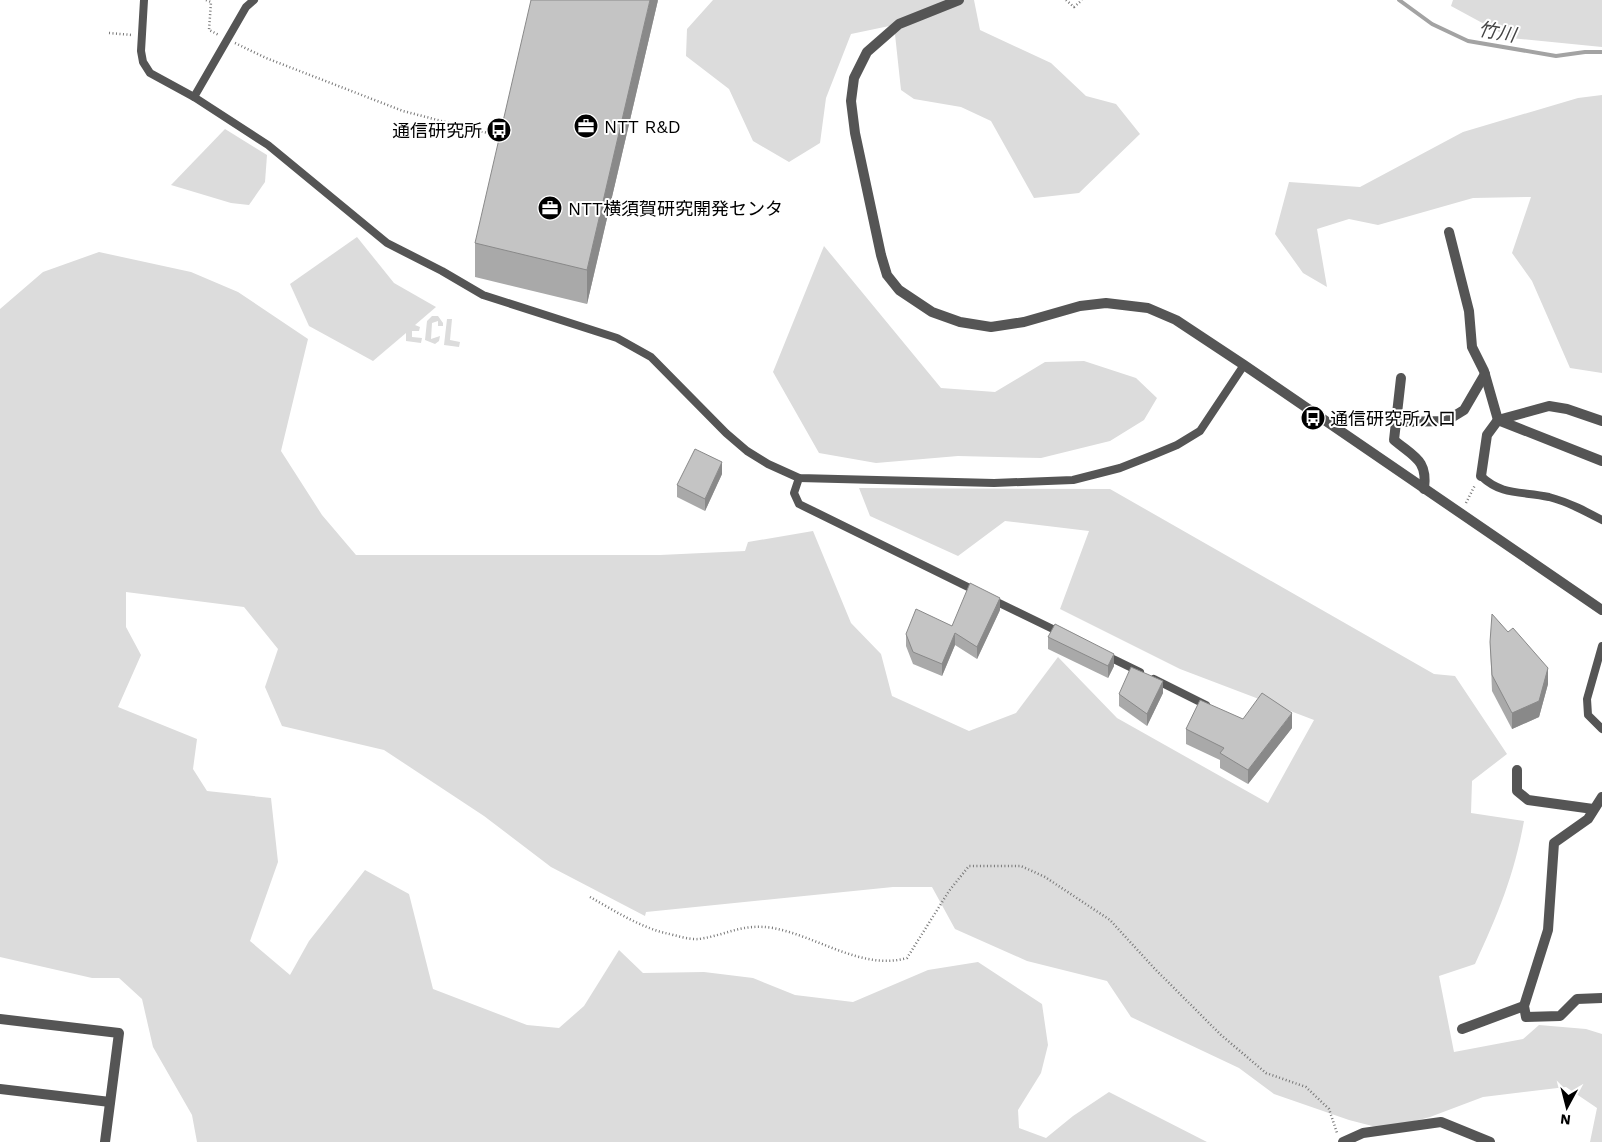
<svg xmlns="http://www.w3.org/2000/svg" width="1602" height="1142" viewBox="0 0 1602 1142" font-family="'Work Sans','Noto Sans JP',sans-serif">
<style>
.green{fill:#dcdcdc}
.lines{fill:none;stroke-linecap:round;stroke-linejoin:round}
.stream{stroke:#a3a3a3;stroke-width:4}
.path{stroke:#777;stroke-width:2.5;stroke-dasharray:1 2.5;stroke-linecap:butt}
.service{stroke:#555;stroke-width:8}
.minor{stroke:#555;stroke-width:10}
.tertiary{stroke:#555;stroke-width:10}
.wall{fill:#a9a9a9}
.shaded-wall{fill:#898989}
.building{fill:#c4c4c4;stroke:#898989}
.labels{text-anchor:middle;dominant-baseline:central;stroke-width:4;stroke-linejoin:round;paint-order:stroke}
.poi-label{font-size:18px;fill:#000;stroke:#fff;text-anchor:start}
.water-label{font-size:19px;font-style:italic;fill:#444;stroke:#fff}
</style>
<rect width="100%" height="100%" fill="#fff"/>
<g class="green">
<polygon points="713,0 974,0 980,30 1051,63 1086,96 1116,104 1140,134 1079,193 1034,198 991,121 961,107 914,99 901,90 894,25 851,34 826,98 820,143 789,162 753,141 729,89 686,56 687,29"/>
<polygon points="1453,0 1602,0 1602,47 1510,38 1451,6"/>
<polygon points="1602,95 1602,373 1570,368 1532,281 1512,253 1531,197 1473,198 1378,225 1349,219 1317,229 1327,287 1303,273 1275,234 1289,182 1360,187 1463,132 1578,98"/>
<polygon points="225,129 267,155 265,182 249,205 231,203 171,185"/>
<polygon points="357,237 394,283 436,307 415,325 420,327 419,331 412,331 412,337 422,338 421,343 406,341 406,333 373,361 309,326 290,284"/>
<polygon points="824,246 941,388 995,392 1045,362 1084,361 1136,378 1157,398 1144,420 1110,441 1041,458 958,456 876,463 819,453 773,372"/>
<path d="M99,252L191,272L238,292L308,339L281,451L322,515L356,555H660L745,551L748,542L813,531L851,623L881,654L892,696L969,731L1016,713L1058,657L1117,718L1268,803L1314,720L1180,669L1060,609L1089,531L1005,521L958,556L870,516L859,488L1110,489L1434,674L1455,676L1507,754L1472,781L1471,813L1524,821C1514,876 1498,914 1475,964L1439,976L1454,1052L1523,1039L1539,1025L1586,1029L1602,1034V1142H1590L1597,1108L1566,1087L1483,1097L1430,1117L1384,1129L1349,1120L1274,1094L1239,1068L1131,1017L1107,981L1027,961L955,929L932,887H893L646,912L645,916L551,867L484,816L384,750L282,726L265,687L278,649L244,607L126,592V627L141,655L118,707L197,739L193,769L207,791L271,798L278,862L250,941L290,975L309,941L365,870L409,894L433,989L527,1025L559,1028L584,1006L619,950L643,973L704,972L753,978L795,995L853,1002L928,970L978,962L1042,1004L1048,1045L1041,1073L1018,1110L1019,1128L1046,1138L1073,1116L1109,1092L1207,1142H197L192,1115L153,1047L142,999L119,978H92L0,957V309L43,272Z"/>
<polygon points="432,316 438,316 443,323 443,326 438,326 438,321 432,323 431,339 440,336 439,341 435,344 425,340 427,321"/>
<polygon points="447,319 452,319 450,340 460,342 459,347 444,345"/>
</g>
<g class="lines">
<polyline class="stream" points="1399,0 1432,24 1468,41 1556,56 1585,52 1602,52"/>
<g class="path">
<polyline points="206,0 211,2 209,30 219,35"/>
<polyline points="1066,0 1074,7 1082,0"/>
<polyline points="109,33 132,35"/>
<polyline points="235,43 266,58 403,111 503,137"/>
<polyline points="1466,503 1475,485"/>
<path d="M590,897C613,910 640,927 665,933C675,935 689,940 699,939C727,935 742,923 773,928C817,936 863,971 907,958L949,891L969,866H1021L1045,877L1110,920L1154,968L1221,1035L1266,1073L1306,1087L1329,1109L1337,1133"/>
</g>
<g class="service">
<polyline points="144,0 141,51 143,62 150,73 194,97 268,145 387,243 442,271 483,295 617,338 651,357 726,433 747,451 768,464 799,478 994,483 1073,480 1120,468 1153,455 1177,445 1200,431 1244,365"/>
<polyline points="194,97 246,7 254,0"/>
<path d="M1481,476C1502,496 1522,491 1549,497C1568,502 1585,511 1602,520"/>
<polyline points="799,478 794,493 799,504 976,591"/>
<polyline points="993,600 1061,633"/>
<polyline points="1602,646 1587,699 1588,715 1602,729"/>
<polyline points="1105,655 1140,672"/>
<polyline points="1154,679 1206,705"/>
</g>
<g class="minor">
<polyline points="1449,232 1469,311 1472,347 1484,371 1498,420 1602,461"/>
<path d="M1401,378L1394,440C1414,457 1428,460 1424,489"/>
<polyline points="1397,422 1446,421 1464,410 1485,374"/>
<polyline points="1481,476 1487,435 1498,420 1549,406 1567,409 1602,421"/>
<polyline points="1517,770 1517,791 1528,800 1593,809"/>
<polyline points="1602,797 1588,819 1554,843 1548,930 1524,1006 1526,1017 1560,1016 1577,999 1602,998"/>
<polyline points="0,1019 119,1033 105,1142"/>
<polyline points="1462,1029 1524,1006"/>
<polyline points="1343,1142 1363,1133 1441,1122 1490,1142"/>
</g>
<g class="tertiary">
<polyline points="959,0 899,24 867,52 854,78 851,101 855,133 881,255 887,275 899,290 932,312 960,322 991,327 1024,322 1080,306 1106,303 1148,308 1176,320 1244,365 1602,610"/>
<polyline points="0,1089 110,1102"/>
</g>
</g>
<g class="wall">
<polygon points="658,0 587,304 475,277 475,243"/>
<polygon points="722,474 705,511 677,497 677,485"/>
<polygon points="1000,610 977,659 955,645 942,676 913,664 906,646 906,634 952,626"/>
<polygon points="1048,637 1114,666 1108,678 1048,649"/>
<polygon points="1490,642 1548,684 1539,717 1512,729 1492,691"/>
<polygon points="1163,693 1147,726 1119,706 1119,694"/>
<polygon points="1243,719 1292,728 1248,784 1220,768 1220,760 1186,744 1186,729"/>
</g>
<g class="shaded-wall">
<polygon points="650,0 658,0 587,304 587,270"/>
<polygon points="722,462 722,474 705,511 705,499"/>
<polygon points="1000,598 1000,610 977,659 977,647"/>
<polygon points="955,633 955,645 942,676 942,664"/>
<polygon points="1114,654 1114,666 1108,678 1108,666"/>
<polygon points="1548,668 1548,684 1539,717 1512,729 1512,713"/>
<polygon points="1163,681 1163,693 1147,726 1147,714"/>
<polygon points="1292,713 1292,728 1248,784 1248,770"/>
</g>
<g class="building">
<polygon points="531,0 650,0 587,270 475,243"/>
<polygon points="695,449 722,462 705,499 677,485"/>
<polygon points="970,583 1000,598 977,647 955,633 942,664 913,652 906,634 916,609 952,626"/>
<polygon points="1492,614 1508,632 1513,628 1548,668 1539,701 1512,713 1492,675 1490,642"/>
<polygon points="1055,624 1114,654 1108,666 1048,637"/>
<polygon points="1131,667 1163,681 1147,714 1119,694"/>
<polygon points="1262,693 1292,713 1248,770 1220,753 1224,748 1186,729 1200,700 1243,719"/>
</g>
<defs>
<symbol id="office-disc" viewBox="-11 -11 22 22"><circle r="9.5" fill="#000" stroke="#fff"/><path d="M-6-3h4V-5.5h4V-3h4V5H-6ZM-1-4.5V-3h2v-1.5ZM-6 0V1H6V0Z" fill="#fff"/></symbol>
<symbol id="bus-disc" viewBox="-11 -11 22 22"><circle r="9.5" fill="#000" stroke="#fff"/><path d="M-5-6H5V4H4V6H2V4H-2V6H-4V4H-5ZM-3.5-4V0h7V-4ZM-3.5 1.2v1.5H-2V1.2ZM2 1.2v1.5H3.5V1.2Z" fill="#fff"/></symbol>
</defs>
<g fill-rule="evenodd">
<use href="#office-disc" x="572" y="112" width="28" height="28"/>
<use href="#bus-disc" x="485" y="116" width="28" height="28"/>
<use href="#office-disc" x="536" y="194" width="28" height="28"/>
<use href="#bus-disc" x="1299" y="404" width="28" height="28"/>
</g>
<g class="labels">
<g class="poi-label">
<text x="604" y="126">NTT R&amp;D</text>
<text x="482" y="130" text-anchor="end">通信研究所</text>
<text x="568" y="208">NTT横須賀研究開発センタ</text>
<text x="1330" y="418">通信研究所入口</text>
</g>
<g class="water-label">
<text transform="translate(1497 32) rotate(10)">竹川</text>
</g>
</g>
<g transform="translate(1567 1107) rotate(187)" stroke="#ffffff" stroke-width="4" paint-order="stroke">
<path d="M0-4L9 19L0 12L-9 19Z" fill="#000000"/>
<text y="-8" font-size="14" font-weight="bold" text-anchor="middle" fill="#000000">N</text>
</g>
</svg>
